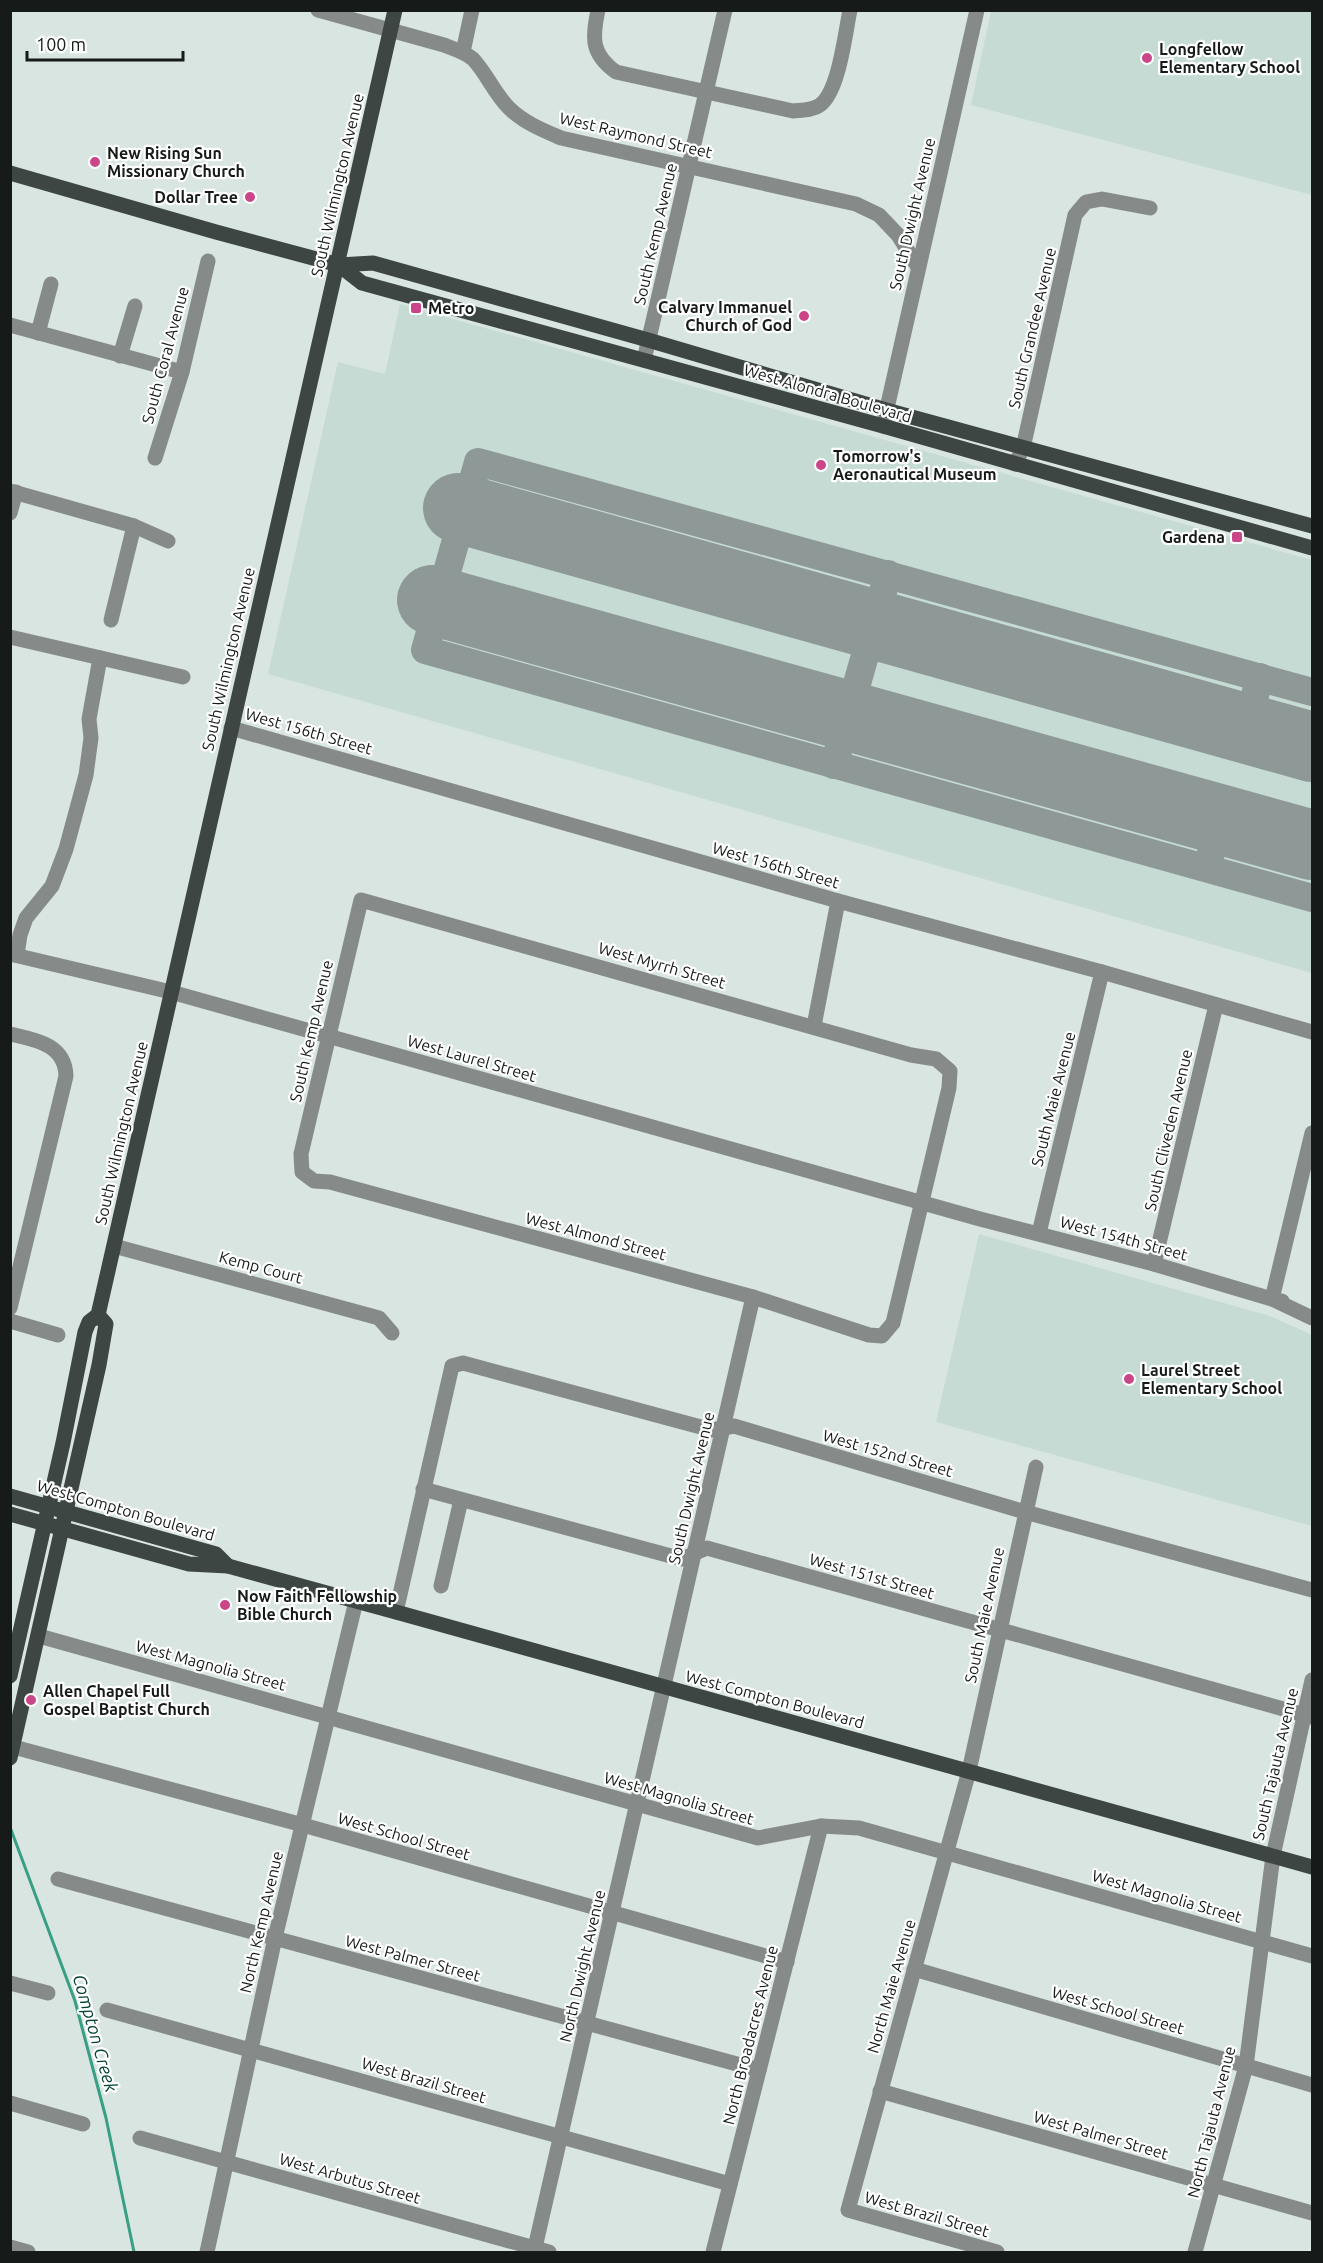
<svg xmlns="http://www.w3.org/2000/svg" width="1323" height="2263" viewBox="0 0 1323 2263" font-family="Ubuntu,sans-serif">
<style>
.built{fill:#c6dbd4}
.lines{fill:none;stroke-linecap:round;stroke-linejoin:round}
.stream{stroke:#389f85;stroke-width:3}
.taxiway{stroke:#8e9896;stroke-width:28}
.runway{stroke:#8e9896;stroke-width:70}
.minor{stroke:#868b89;stroke-width:15}
.major{stroke:#3d4643;stroke-width:15}
.poi-dot{fill:#cb4689;stroke:#fff;stroke-width:2}
.labels{text-anchor:middle;dominant-baseline:central;stroke-width:4.5;stroke-linejoin:round;paint-order:stroke}
.poi-label{font-size:16px;font-weight:bold;fill:#161b19;stroke:#fff;text-anchor:start}
.street-label{font-size:16px;fill:#161b19;stroke:#fff}
.water-label{font-size:18px;font-style:italic;fill:#074436;stroke:#fff}
</style>
<rect width="100%" height="100%" fill="#d8e5e1"/>
<g class="built">
<polygon points="991,11 1312,11 1312,195 971,105"/>
<polygon points="400,304 1312,560 1312,973 268,674 338,362 385,374"/>
<polygon points="979,1234 1270,1316 1312,1335 1312,1526 936,1422"/>
</g>
<g class="lines">
<polyline class="stream" points="10,1827 75,2001 106,2118 134,2252"/>
<g class="taxiway">
<polyline points="1312,692 478,462 425,650 1312,898"/>
<polyline points="1246,728 1260,677"/>
<polyline points="834,765 888,574"/>
<polyline points="1207,868 1220,819"/>
</g>
<g class="runway">
<polyline points="458,508 1312,747"/>
<polyline points="432,600 1312,845"/>
</g>
<g class="minor">
<path d="M318,10L444,45C454,49 465,52 473,59C487,74 494,93 509,108C523,122 542,130 561,138L856,204L879,215L898,235L918,267"/>
<path d="M598,10C592,38 591,54 616,72L793,111C802,110 813,110 820,105C839,91 845,34 850,10"/>
<polyline points="463,52 472,10"/>
<polyline points="10,325 182,372"/>
<polyline points="38,333 51,284"/>
<polyline points="120,356 135,306"/>
<polyline points="644,360 725,10"/>
<polyline points="883,426 977,10"/>
<polyline points="155,458 182,372 208,261"/>
<polyline points="1015,464 1023,448 1075,215 1086,202 1102,199 1150,208"/>
<polyline points="10,491 134,526 168,541"/>
<polyline points="10,513 16,492"/>
<polyline points="111,620 134,526"/>
<polyline points="10,637 183,677"/>
<polyline points="231,728 838,901 1102,972 1312,1032"/>
<polygon points="361,900 911,1055 936,1059 950,1071 949,1088 893,1323 882,1336 869,1335 753,1297 330,1182 314,1181 302,1172 301,1154"/>
<polyline points="10,954 171,992 980,1219 1154,1264 1272,1299 1312,1318"/>
<polyline points="17,955 20,935 26,918 52,886 66,849 86,775 91,738 89,719 100,658"/>
<polyline points="814,1026 838,901"/>
<path d="M10,1034C36,1040 65,1044 66,1076L10,1308"/>
<polyline points="1039,1233 1102,972"/>
<polyline points="114,1246 379,1318 392,1333"/>
<polyline points="1154,1264 1216,1005"/>
<polyline points="1282,1301 1272,1299 1312,1133"/>
<polyline points="10,1321 58,1335"/>
<polyline points="423,1489 682,1559 707,1548 1312,1717"/>
<polyline points="441,1586 461,1500"/>
<polyline points="396,1612 452,1366 463,1363 712,1430 734,1426 1025,1512 1312,1590"/>
<polyline points="39,1636 758,1838 821,1826 859,1828 1312,1956"/>
<polyline points="10,1746 303,1825 787,1962"/>
<polyline points="58,1879 759,2070"/>
<polyline points="914,1969 1312,2085"/>
<polyline points="10,1983 48,1993"/>
<polyline points="107,2010 730,2184"/>
<polyline points="880,2091 1312,2213"/>
<polyline points="10,2103 83,2124"/>
<polyline points="140,2138 549,2252"/>
<polyline points="10,2247 28,2252"/>
<polyline points="207,2252 275,1938 356,1601"/>
<polyline points="534,2252 753,1297"/>
<polyline points="713,2252 821,1826"/>
<polyline points="997,2252 848,2210 969,1771 1036,1467"/>
<polyline points="1195,2252 1246,2066 1273,1856 1312,1680"/>
</g>
<g class="major">
<polyline points="10,173 216,232 339,265 373,263 648,340 886,410 1312,526"/>
<polyline points="339,265 362,283 883,426 1312,548"/>
<polyline points="10,1496 216,1554 228,1566"/>
<polyline points="10,1514 189,1564 228,1566 396,1612 1312,1867"/>
<polyline points="10,1676 63,1443 85,1332 89,1322 98,1315 395,10"/>
<polyline points="10,1758 99,1365 106,1324 98,1315"/>
</g>
</g>
<g class="poi-dot">
<circle cx="1147" cy="58" r="6"/>
<circle cx="95" cy="162" r="6"/>
<circle cx="250" cy="197" r="6"/>
<rect x="410" y="302" width="12" height="12" rx="3"/>
<circle cx="804" cy="316" r="6"/>
<circle cx="821" cy="465" r="6"/>
<rect x="1231" y="531" width="12" height="12" rx="3"/>
<circle cx="1129" cy="1379" r="6"/>
<circle cx="225" cy="1605" r="6"/>
<circle cx="31" cy="1700" r="6"/>
</g>
<g class="labels">
<g class="poi-label">
<text x="1159" y="49">Longfellow<tspan x="1159" dy="18">Elementary School</tspan></text>
<text x="107" y="153">New Rising Sun<tspan x="107" dy="18">Missionary Church</tspan></text>
<text x="238" y="197" text-anchor="end">Dollar Tree</text>
<text x="792" y="307" text-anchor="end">Calvary Immanuel<tspan x="792" dy="18">Church of God</tspan></text>
<text x="428" y="308">Metro</text>
<text x="833" y="456">Tomorrow's<tspan x="833" dy="18">Aeronautical Museum</tspan></text>
<text x="1225" y="537" text-anchor="end">Gardena</text>
<text x="1141" y="1370">Laurel Street<tspan x="1141" dy="18">Elementary School</tspan></text>
<text x="237" y="1596">Now Faith Fellowship<tspan x="237" dy="18">Bible Church</tspan></text>
<text x="43" y="1691">Allen Chapel Full<tspan x="43" dy="18">Gospel Baptist Church</tspan></text>
</g>
<g class="street-label">
<text transform="translate(636 135) rotate(13)">West Raymond Street</text>
<text transform="translate(337 185) rotate(-77)">South Wilmington Avenue</text>
<text transform="translate(912 214) rotate(-77)">South Dwight Avenue</text>
<text transform="translate(655 234) rotate(-77)">South Kemp Avenue</text>
<text transform="translate(1032 328) rotate(-77)">South Grandee Avenue</text>
<text transform="translate(165 355) rotate(-75)">South Coral Avenue</text>
<text transform="translate(828 393) rotate(16)">West Alondra Boulevard</text>
<text transform="translate(228 659) rotate(-77)">South Wilmington Avenue</text>
<text transform="translate(309 731) rotate(16)">West 156th Street</text>
<text transform="translate(776 865) rotate(16)">West 156th Street</text>
<text transform="translate(662 965) rotate(16)">West Myrrh Street</text>
<text transform="translate(311 1031) rotate(-77)">South Kemp Avenue</text>
<text transform="translate(472 1058) rotate(16)">West Laurel Street</text>
<text transform="translate(1053 1099) rotate(-76)">South Maie Avenue</text>
<text transform="translate(1168 1130) rotate(-77)">South Cliveden Avenue</text>
<text transform="translate(121 1133) rotate(-77)">South Wilmington Avenue</text>
<text transform="translate(596 1236) rotate(15)">West Almond Street</text>
<text transform="translate(1124 1238) rotate(15)">West 154th Street</text>
<text transform="translate(261 1267) rotate(15)">Kemp Court</text>
<text transform="translate(888 1453) rotate(16)">West 152nd Street</text>
<text transform="translate(691 1488) rotate(-77)">South Dwight Avenue</text>
<text transform="translate(126 1510) rotate(16)">West Compton Boulevard</text>
<text transform="translate(872 1576) rotate(16)">West 151st Street</text>
<text transform="translate(984 1615) rotate(-78)">South Maie Avenue</text>
<text transform="translate(211 1665) rotate(15)">West Magnolia Street</text>
<text transform="translate(775 1699) rotate(15)">West Compton Boulevard</text>
<text transform="translate(1275 1764) rotate(-77)">South Tajauta Avenue</text>
<text transform="translate(679 1798) rotate(16)">West Magnolia Street</text>
<text transform="translate(404 1836) rotate(16)">West School Street</text>
<text transform="translate(1167 1896) rotate(16)">West Magnolia Street</text>
<text transform="translate(261 1922) rotate(-77)">North Kemp Avenue</text>
<text transform="translate(413 1958) rotate(15)">West Palmer Street</text>
<text transform="translate(582 1966) rotate(-77)">North Dwight Avenue</text>
<text transform="translate(891 1986) rotate(-74)">North Maie Avenue</text>
<text transform="translate(1118 2010) rotate(16)">West School Street</text>
<text transform="translate(750 2035) rotate(-76)">North Broadacres Avenue</text>
<text transform="translate(424 2080) rotate(16)">West Brazil Street</text>
<text transform="translate(1211 2122) rotate(-76)">North Tajauta Avenue</text>
<text transform="translate(1101 2135) rotate(16)">West Palmer Street</text>
<text transform="translate(350 2178) rotate(16)">West Arbutus Street</text>
<text transform="translate(927 2214) rotate(16)">West Brazil Street</text>
</g>
<g class="water-label">
<text transform="translate(96 2033) rotate(74)">Compton Creek</text>
</g>
</g>
<rect width="1323" height="2263" fill="none" stroke="#161b19" stroke-width="24"/>
<path d="M27 51v9h156v-9" fill="none" stroke="#161b19" stroke-width="3"/>
<text x="36" y="51" font-size="18" fill="#161b19" stroke="#ffffff" stroke-width="4.5" paint-order="stroke">100 m</text>
</svg>
